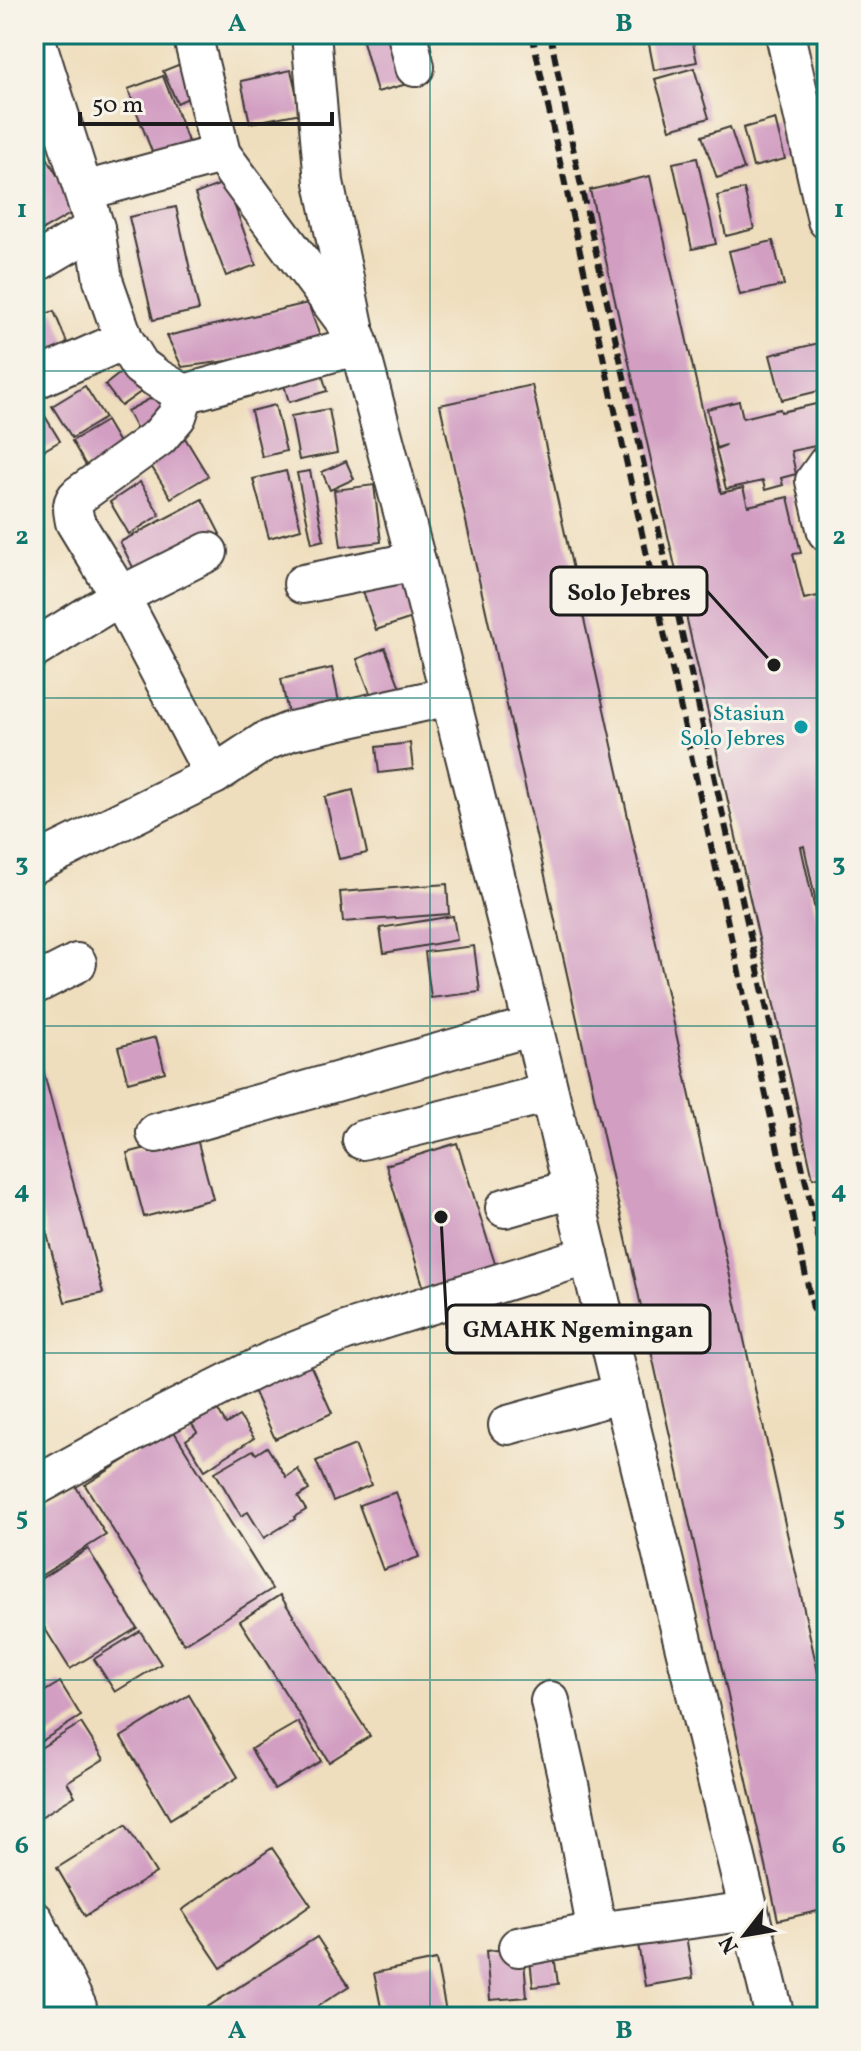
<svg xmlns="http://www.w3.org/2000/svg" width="861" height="2051" viewBox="0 0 861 2051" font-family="Vollkorn,serif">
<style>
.building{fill:#d29ec2}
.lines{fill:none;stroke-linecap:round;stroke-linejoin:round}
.minor-casing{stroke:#3c3934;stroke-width:42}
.major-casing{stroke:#3c3934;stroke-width:48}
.minor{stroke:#fff;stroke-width:38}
.major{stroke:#fff;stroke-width:44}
.rail{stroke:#1c1c1c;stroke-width:6;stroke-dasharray:12 6;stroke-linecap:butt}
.grid{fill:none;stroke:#0f766e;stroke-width:2;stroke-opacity:0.55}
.culture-dot{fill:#0f9aa8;stroke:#f7f3e8;stroke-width:3}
.labels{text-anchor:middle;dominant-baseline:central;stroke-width:6;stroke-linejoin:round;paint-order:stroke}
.culture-label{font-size:22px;fill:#0d838f;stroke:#f7f3e8;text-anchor:end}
.leader{fill:none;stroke:#1c1c1c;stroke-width:3}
.callout-dot{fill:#1c1c1c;stroke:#f7f3e8;stroke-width:3}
.callout{fill:#f7f3e8;stroke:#1c1c1c;stroke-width:3}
.callout-label{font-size:24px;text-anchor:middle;font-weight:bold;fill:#1c1c1c}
.neatline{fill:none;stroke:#0f766e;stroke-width:3}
.grid-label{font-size:26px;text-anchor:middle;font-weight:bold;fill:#0f766e}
</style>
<rect width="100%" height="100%" fill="#f7f3e8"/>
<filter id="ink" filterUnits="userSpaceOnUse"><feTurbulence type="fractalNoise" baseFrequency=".0125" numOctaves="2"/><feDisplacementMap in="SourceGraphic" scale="16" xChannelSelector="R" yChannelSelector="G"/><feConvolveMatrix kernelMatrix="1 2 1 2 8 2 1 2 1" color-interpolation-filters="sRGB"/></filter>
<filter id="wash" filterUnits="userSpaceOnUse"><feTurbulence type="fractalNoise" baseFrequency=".006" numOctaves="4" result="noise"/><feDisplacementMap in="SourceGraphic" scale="32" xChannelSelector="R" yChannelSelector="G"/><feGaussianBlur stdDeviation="1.8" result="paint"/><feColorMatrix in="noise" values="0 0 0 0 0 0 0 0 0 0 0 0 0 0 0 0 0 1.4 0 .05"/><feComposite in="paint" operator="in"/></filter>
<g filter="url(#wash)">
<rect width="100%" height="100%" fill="#efdebd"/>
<g id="blocks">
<g class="building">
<polygon points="361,34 402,34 415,82 377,92"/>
<polygon points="647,34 691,34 697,62 654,70"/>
<polygon points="188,61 202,92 177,103 163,71"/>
<polygon points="694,68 709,118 670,129 655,79"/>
<polygon points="291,70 301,113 250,123 241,81"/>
<polygon points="163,76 189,144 154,157 128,89"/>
<polygon points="34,97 50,123 34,133"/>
<polygon points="775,119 785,159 753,167 743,128"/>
<polygon points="730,127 744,169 717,178 702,136"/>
<polygon points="46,156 77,210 34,235 34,163"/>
<polygon points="697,158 716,244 692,249 673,163"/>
<polygon points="650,176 721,493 743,488 748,506 788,497 801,553 793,554 804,599 818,596 827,634 827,915 819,916 804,846 801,847 827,964 827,1175 813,1178 590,190"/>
<polygon points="226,182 256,265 226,276 195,194"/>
<polygon points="744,189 754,229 726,236 717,196"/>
<polygon points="176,207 199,310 153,320 129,217"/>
<polygon points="773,241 784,285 740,295 729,251"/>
<polygon points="308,303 324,348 182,367 167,336"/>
<polygon points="54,311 68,345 47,353 34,318"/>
<polygon points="827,341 827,389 782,400 770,355"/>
<polygon points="132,364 149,386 121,406 105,385"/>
<polygon points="322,374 327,391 289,402 284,385"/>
<polygon points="532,385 827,1713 827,1909 778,1920 440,405"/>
<polygon points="85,386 105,418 72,438 52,406"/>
<polygon points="155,396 168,419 139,434 127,411"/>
<polygon points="739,401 743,418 780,409 781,412 816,404 817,408 827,406 827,434 823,435 825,444 791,451 796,474 781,478 783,485 765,490 763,481 726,489 716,449 726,445 716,448 707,409"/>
<polygon points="37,403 60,441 34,456 34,404"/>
<polygon points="275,405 286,451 262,457 251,411"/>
<polygon points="329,409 337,453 299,460 291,416"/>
<polygon points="106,421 128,458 93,478 72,441"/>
<polygon points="185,438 208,476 171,498 148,461"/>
<polygon points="346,461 354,479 330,490 322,472"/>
<polygon points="286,471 301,529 269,538 253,479"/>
<polygon points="310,471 324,540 312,543 297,473"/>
<polygon points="140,482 160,515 129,534 110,502"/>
<polygon points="374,485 381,542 341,547 334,490"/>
<polygon points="202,499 220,534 138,577 120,542"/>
<polygon points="408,569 424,614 376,630 361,585"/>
<polygon points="385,648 402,693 374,703 357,659"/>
<polygon points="332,668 339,702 288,713 281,679"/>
<polygon points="410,743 413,769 379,773 376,747"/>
<polygon points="353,790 367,853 339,859 325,797"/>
<polygon points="447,884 449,914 343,922 340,892"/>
<polygon points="453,916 457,940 384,953 380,928"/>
<polygon points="474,946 480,992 431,998 425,952"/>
<polygon points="156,1037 165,1072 128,1082 118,1047"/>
<polygon points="37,1048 103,1293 65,1302 34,1185 34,1049"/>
<polygon points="196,1135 213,1199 144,1217 127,1153"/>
<polygon points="457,1143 497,1270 425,1292 386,1165"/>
<polygon points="309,1362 332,1413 275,1439 252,1388"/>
<polygon points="217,1409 226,1424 239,1416 254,1438 205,1470 186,1440 197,1432 192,1424"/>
<polygon points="173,1430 272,1589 184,1644 85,1485"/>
<polygon points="355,1445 371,1485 333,1501 316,1461"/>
<polygon points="267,1447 286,1477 298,1469 309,1490 298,1497 306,1510 294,1517 295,1519 264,1538 248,1512 241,1516 215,1472 253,1450 256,1454"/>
<polygon points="73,1482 106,1535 34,1580 34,1507"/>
<polygon points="396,1492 419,1557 383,1570 359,1505"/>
<polygon points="88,1549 137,1628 70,1669 34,1611 34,1583"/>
<polygon points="280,1595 370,1736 329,1762 240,1621"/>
<polygon points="140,1631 161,1664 115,1692 94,1659"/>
<polygon points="60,1682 81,1716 34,1746 34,1698"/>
<polygon points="189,1695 238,1777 170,1819 121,1737"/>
<polygon points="298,1722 321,1761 274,1789 251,1749"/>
<polygon points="81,1723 104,1759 67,1782 75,1796 34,1821 34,1752"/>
<polygon points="126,1825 156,1873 85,1916 57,1868"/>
<polygon points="272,1848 311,1905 221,1968 182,1910"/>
<polygon points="686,1936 693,1978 645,1986 638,1944"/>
<polygon points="317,1937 349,1986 301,2017 192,2017"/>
<polygon points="523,1948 527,1997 490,2000 486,1951"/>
<polygon points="553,1948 558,1984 533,1987 529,1951"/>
<polygon points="436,1960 447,2017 383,2017 374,1973"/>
</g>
</g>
</g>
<g filter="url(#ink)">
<use href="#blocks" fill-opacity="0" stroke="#3c3934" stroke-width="2"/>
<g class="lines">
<defs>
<g id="minor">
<polyline points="34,34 95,228 103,280 124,340 140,366 155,377 184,394 359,345"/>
<polyline points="192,34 221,154 356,336 359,345 416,561 533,1026 749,1911 597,1932 518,1947"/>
<polyline points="311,34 324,182 354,326"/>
<polyline points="407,34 415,67"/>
<polyline points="785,34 827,220"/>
<polyline points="84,191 221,154"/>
<polyline points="34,264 95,228"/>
<polyline points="34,380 124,340"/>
<path d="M184,394L177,416L159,437L79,495C70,503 73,511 75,522L120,596L208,552"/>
<polyline points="827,464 815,481 827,532"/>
<polyline points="303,584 416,561"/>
<polyline points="34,649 120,596 214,775"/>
<polyline points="34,864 214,775 264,742 291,731 450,696"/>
<polyline points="34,985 77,963"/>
<polyline points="156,1133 533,1026"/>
<polyline points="362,1140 549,1093"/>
<polyline points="505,1208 572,1189"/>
<polyline points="508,1425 623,1393"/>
<polyline points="34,1487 166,1414 273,1360 346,1331 589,1255"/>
<polyline points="550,1701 570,1789 597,1932"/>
<polyline points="749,1911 775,2017"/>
<polyline points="34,1920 77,2007"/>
</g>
<polyline id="major" points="34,1971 69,2017"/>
</defs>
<use href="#minor" class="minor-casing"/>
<use href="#major" class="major-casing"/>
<use href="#minor" class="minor"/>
<use href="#major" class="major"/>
<g class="rail">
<polyline points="532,34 827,1372"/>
<polyline points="550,34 579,177 827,1276"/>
</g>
</g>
</g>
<path class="grid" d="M430,34V2017M34,371H827M34,698H827M34,1026H827M34,1353H827M34,1680H827"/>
<circle class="culture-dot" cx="801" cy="727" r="8"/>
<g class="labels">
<g class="culture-label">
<text x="785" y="714">Stasiun<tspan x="785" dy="25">Solo Jebres</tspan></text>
</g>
</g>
<path class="leader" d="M774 665L707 591M441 1217L447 1329"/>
<g class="callout-dot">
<circle cx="774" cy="665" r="8"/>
<circle cx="441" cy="1217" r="8"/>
</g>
<g class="callout">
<rect x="551" y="567" width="156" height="48" rx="8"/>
<rect x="447" y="1305" width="263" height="48" rx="8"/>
</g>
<g class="callout-label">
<text x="629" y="600">Solo Jebres</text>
<text x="578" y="1337">GMAHK Ngemingan</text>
</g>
<rect width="861" height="2051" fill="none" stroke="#f7f3e8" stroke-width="88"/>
<g transform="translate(745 1935) rotate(239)" stroke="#f7f3e8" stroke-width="6" paint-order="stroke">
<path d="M0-6L14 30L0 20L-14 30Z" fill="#1c1c1c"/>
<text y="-12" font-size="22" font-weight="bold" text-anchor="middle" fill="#1c1c1c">N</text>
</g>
<path d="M80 112v12h252v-12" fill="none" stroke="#1c1c1c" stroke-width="4"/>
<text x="92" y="112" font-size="24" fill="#1c1c1c" stroke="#f7f3e8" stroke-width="6" paint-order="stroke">50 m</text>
<rect x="44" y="44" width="773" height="1963" class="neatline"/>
<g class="grid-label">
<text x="237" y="31">A</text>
<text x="624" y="31">B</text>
<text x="22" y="217">1</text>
<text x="839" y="217">1</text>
<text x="22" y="544">2</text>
<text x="839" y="544">2</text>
<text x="22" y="871">3</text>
<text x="839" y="871">3</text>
<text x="22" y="1198">4</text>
<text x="839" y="1198">4</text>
<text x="22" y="1525">5</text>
<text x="839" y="1525">5</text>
<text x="22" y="1853">6</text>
<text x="839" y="1853">6</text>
<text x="237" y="2038">A</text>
<text x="624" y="2038">B</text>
</g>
</svg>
